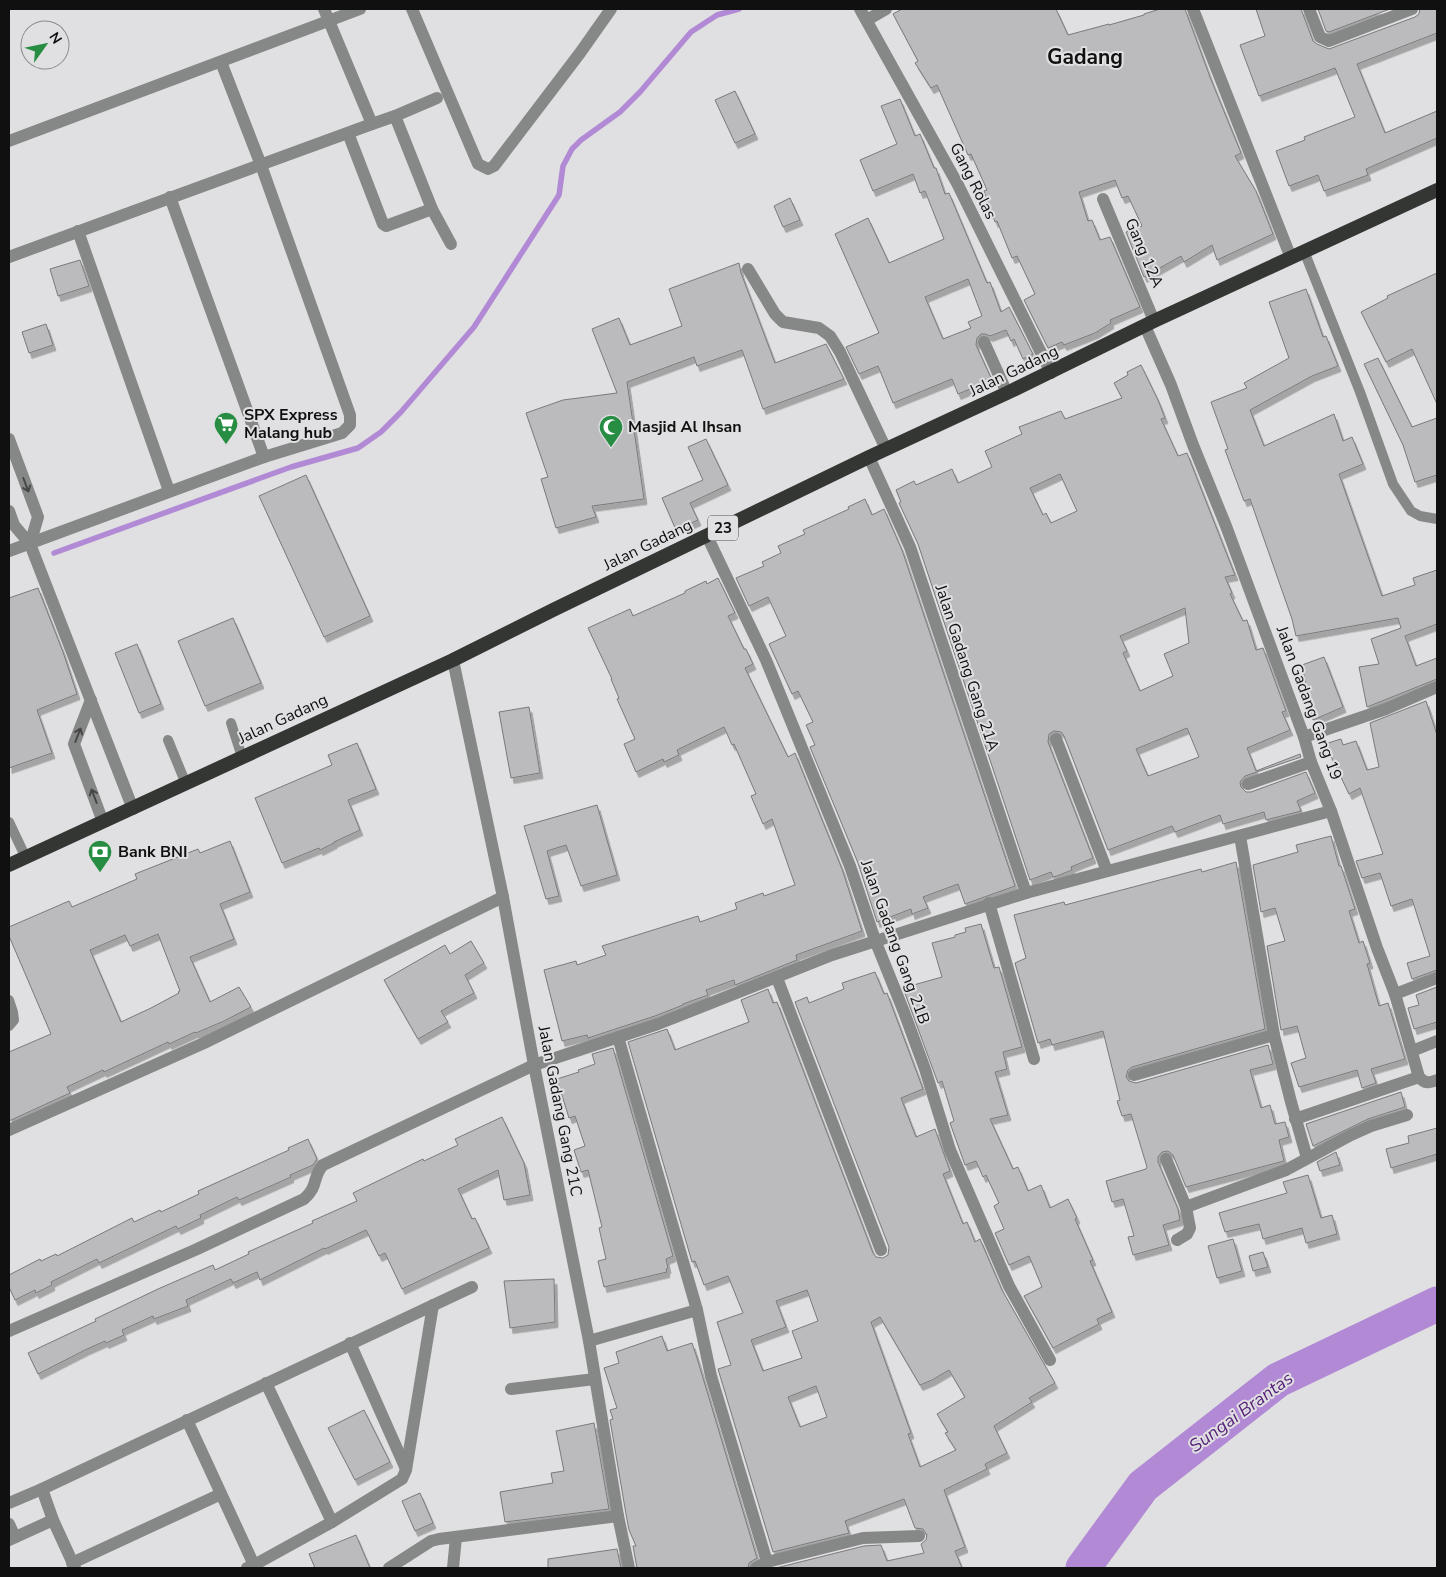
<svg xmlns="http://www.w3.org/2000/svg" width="1446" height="1577" viewBox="0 0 1446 1577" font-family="'Nunito Sans',sans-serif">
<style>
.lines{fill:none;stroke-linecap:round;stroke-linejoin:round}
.stream{stroke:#b189d5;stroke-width:5.5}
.river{stroke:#b189d5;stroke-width:35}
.building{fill:#bbbabc;stroke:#7a797c;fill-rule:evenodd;filter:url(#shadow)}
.service{stroke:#868887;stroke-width:10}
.minor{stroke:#868887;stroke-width:12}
.trunk{stroke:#343634;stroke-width:14}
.oneway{stroke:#464646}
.labels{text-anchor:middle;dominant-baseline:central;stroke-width:4;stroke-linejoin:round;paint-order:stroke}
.shield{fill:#e0dfe1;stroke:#4f4e4f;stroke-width:1}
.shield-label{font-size:15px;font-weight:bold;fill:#111011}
.street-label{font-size:16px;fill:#111011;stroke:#e0dfe1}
.poi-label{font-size:16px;font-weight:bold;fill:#111011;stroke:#e0dfe1;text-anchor:start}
.water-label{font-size:18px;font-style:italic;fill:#541f78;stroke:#e0dfe1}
.district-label{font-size:21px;font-weight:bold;fill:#111011;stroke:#e0dfe1}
</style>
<defs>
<filter id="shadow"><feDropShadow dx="3" dy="5.5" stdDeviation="0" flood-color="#0004"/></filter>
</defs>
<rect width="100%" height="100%" fill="#e0dfe1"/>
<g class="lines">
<polyline class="stream" points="54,553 291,467 358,448 381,432 401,412 474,327 559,195 563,166 572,149 581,140 620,112 640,92 691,32 717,15 739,9"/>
<polyline class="river" points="1083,1568 1143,1486 1278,1380 1437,1304"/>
</g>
<g class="building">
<polygon points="902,9 1056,9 1068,35 1109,24 1109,25 1144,15 1144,14 1160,9 1185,9 1210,77 1241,153 1235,156 1256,191 1273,234 1217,260 1212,245 1184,262 1181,256 1144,277 1126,232 1142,226 1128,196 1122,198 1115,180 1079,192 1088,221 1092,220 1100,240 1110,237 1140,307 1110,320 1111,323 1095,333 1064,345 1062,342 1048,348 1024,300 1035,294 1017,256 1012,258 997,221 995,222 984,191 987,190 971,154 968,155 937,85 931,88 915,63 918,61 893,14"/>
<polygon points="1256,9 1301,9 1313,41 1317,44 1329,49 1415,17 1419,14 1420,9 1437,9 1437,33 1357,64 1385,133 1437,111 1437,138 1366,169 1368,175 1324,191 1318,175 1289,186 1276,151 1305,140 1304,137 1355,117 1335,68 1259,96 1240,45 1265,36"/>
<polygon points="1318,9 1390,9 1329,32 1326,31"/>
<polygon points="735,91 755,134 735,143 715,100"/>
<path d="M900,99L915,136L920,134L934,168H936L945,194L949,193L987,283L990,282L1001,312L1009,307L1033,354L1023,359L1014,339L1011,341L1006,330L990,336L985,334H981L977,338L976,345L992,380L958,394L952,379L893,403L878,366L859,374L846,347L879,333L835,234L868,218L889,263L944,239L925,191L920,193L913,174L873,191L860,160L897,144L881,106ZM968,279L982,316L968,322L971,328L943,339L925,297Z"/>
<polygon points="790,198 800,220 783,227 774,206"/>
<polygon points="80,260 89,286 58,296 50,269"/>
<polygon points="739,263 741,273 775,363 826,344 844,379 763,409 742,350 697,366 694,357 627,382 644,499 592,506 596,517 556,528 541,479 548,477 526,413 563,400 617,393 592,329 619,318 630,345 682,326 669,289"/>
<polygon points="1437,273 1437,404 1412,349 1386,362 1361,312 1388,298 1387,296"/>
<polygon points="1306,289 1323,337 1326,336 1338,366 1312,376 1250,410 1264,446 1334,414 1343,441 1352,437 1363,464 1339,474 1382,596 1415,585 1413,578 1437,570 1437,624 1405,636 1416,666 1437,658 1437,679 1367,707 1359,667 1379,664 1371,639 1401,628 1398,618 1296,636 1292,619 1250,499 1244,501 1225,450 1228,449 1211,402 1247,388 1244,383 1289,358 1269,302"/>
<polygon points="46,324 53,345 29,353 22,332"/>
<polygon points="1378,358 1412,427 1437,418 1437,475 1415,482 1403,445 1364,364"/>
<path d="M1141,365L1158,400L1165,418L1161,419L1178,456L1187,453L1235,575L1225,577L1232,593L1230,594L1243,621L1247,620L1256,650L1263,648L1286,711L1282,712L1290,730L1247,748L1256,771L1300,754L1301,757L1245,776L1240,782L1241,787L1246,792H1251L1306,772L1315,793L1297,801L1301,811L1266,820L1264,812L1223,824L1220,815L1175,832L1172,826L1108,850L1064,736L1061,732L1054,731L1049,734L1048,742L1093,858L1071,867L1072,870L1057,876L1053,877L1051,872L1030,880L918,544L899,503L901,502L896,490L914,481L916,485L952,469L958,483L992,467L985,451L1022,434L1019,427L1061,411L1065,419L1122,398L1114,383L1128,375L1127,372ZM1060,474L1077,511L1051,523L1046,513L1043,515L1030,488ZM1185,608L1189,643L1164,654L1173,676L1140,691L1123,653L1127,651L1120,636ZM1187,728L1199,757L1148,776L1136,749Z"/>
<polygon points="706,439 728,485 690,503 698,520 676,530 662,498 703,480 688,447"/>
<polygon points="306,475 370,616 324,637 259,496"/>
<polygon points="865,499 872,515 884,509 902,550 1015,886 965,904 958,884 923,897 928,908 912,914 911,909 877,922 858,863 810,747 815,745 806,725 813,722 798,691 792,694 769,644 786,636 768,597 749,606 736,578 764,566 762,562 781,553 778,546 805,534 803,530 849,509 848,507"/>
<polygon points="718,578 735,613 728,616 744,649 746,649 753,664 745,668 788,757 795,753 842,869 862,931 796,955 797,960 735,985 734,980 706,990 708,995 683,1004 683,1005 655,1016 588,1038 587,1035 562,1041 544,970 576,961 577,965 606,955 602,946 698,916 700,922 737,909 735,903 763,893 764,896 795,885 772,819 763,824 751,796 756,794 734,744 732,745 724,727 677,750 679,755 664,762 663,759 636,772 624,744 635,739 617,699 619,698 611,679 612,679 588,628 630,609 633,616 685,593 685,591 706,581 707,584"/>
<polygon points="38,588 63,652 77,694 37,710 52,753 9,768 9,598"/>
<polygon points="233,618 261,683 205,706 178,641"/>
<polygon points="137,644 161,704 139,713 115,653"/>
<polygon points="1324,657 1343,707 1313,720 1302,665"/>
<polygon points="1426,701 1437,735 1437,970 1412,979 1407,963 1430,956 1412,899 1391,906 1380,873 1362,878 1356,861 1383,854 1360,788 1349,794 1325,744 1341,739 1343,745 1356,741 1367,770 1379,767 1370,723"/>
<polygon points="529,707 540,773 511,778 499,712"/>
<polygon points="357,743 376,789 348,800 360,830 334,842 334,843 320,850 319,848 282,863 255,798 332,765 328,755"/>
<polygon points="597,805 617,875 581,886 566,845 547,851 559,896 546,899 524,826"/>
<polygon points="1331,836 1339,866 1341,866 1355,909 1349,911 1359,943 1363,941 1370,963 1367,964 1379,1006 1388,1003 1405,1059 1371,1069 1376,1083 1362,1088 1357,1070 1299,1087 1291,1063 1306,1058 1297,1026 1281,1030 1267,946 1285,941 1275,908 1261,912 1253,865 1298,852 1296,845"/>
<path d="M230,841L250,892L220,904L234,939L190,957L210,1002L239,987L251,1007L224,1021L196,1033L195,1032L169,1044L168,1042L104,1072L103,1070L67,1087L70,1093L9,1121V1052L51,1034L9,936V927L69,901L72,907L137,879L135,874L198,849L200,853ZM158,934L180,991L178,992L179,993L151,1008L121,1022L90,950L125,935L130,946Z"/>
<polygon points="1236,862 1265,1029 1132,1067 1128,1070 1126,1077 1129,1081 1136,1083 1268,1045 1273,1064 1250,1070 1261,1108 1270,1105 1275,1124 1285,1122 1289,1137 1279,1140 1284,1161 1186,1187 1173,1155 1168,1151 1162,1152 1158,1157 1158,1162 1178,1209 1180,1220 1163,1225 1169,1245 1133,1255 1128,1237 1134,1236 1123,1199 1112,1202 1106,1181 1146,1169 1147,1167 1131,1114 1122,1116 1117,1101 1120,1100 1103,1031 1052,1045 1050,1039 1038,1043 1015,963 1026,958 1014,915 1064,902 1065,905 1201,869 1202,872"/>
<polygon points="981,924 994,968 999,967 1022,1047 1003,1052 1007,1069 995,1072 1008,1115 990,1119 1013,1169 1018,1167 1028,1191 1041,1185 1050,1208 1068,1199 1077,1218 1075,1219 1093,1260 1090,1261 1112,1312 1097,1319 1099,1324 1053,1348 1024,1296 1042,1287 1029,1256 1009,1265 995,1233 1004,1229 994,1206 999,1203 986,1175 983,1177 976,1161 965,1165 950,1123 954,1121 942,1081 938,1083 903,988 942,977 932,943 955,937 955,935 966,932 965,928"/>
<polygon points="471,941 484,963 465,975 474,993 441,1011 448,1022 418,1039 384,980 445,945 450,954"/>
<path d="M875,972L884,994L887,993L923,1089L901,1098L916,1137L935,1129L950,1171L943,1174L963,1224L967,1222L975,1242L980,1239L1002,1290L1055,1383L1029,1398L1032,1402L994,1426L1007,1453L985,1464L987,1469L944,1490L965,1547L955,1551L962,1568H776L864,1546L881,1545L887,1561L924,1553L921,1544L926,1540L927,1535L923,1529L915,1528L904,1499L845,1521L849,1533L773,1552L718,1369L731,1365L717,1322L743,1313L728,1276L704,1285L695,1261L692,1262L628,1042L667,1029L675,1050L749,1022L741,1000L768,989L773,1003L777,1002L873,1253L876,1257L883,1258L888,1255L889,1247L795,1002L807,997L809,1003L844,989L842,983ZM807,1290L818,1321L792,1331L802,1358L763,1371L751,1340L786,1327L776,1301ZM880,1317L920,1385L932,1380L949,1370L965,1397L937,1414L948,1432L945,1433L956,1450L920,1467L908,1434L911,1433L871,1322ZM816,1386L827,1417L800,1427L788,1397Z"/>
<polygon points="1437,987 1437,1022 1414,1029 1408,1008 1419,1005 1416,995"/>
<polygon points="613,1048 673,1256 666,1259 668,1268 666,1269 667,1272 604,1287 598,1261 606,1259 599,1228 602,1227 588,1170 581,1172 574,1150 585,1146 575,1116 569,1118 557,1079 579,1072 578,1070 595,1064 592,1054"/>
<polygon points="1401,1092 1405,1107 1368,1119 1313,1146 1306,1124"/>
<polygon points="502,1117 524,1163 530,1195 504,1200 498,1170 458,1189 472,1219 475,1218 489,1248 402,1289 385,1253 379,1256 366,1230 325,1249 324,1248 260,1280 257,1272 233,1283 231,1279 186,1300 188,1306 154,1319 153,1316 122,1330 124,1335 106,1343 105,1341 85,1350 38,1374 28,1353 96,1321 95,1319 158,1289 213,1265 215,1270 249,1254 248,1252 313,1223 312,1221 357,1201 353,1193 423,1159 424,1161 458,1145 455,1139"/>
<polygon points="1437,1128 1437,1154 1391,1168 1386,1149 1409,1143 1408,1136"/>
<polygon points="308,1139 317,1159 313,1165 290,1175 291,1177 239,1200 237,1197 200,1215 201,1218 178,1229 176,1226 99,1263 97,1259 51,1282 52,1285 36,1293 35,1290 15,1300 9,1287 9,1275 40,1259 41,1261 56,1254 57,1256 132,1218 134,1222 160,1210 161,1212 199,1194 198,1191 289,1150 288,1148"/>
<polygon points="1336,1152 1340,1165 1320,1171 1317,1162"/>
<polygon points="1308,1175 1321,1218 1332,1215 1337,1234 1306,1243 1302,1228 1263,1239 1259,1224 1225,1232 1219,1213 1287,1193 1283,1182"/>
<polygon points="1233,1239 1242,1271 1217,1278 1208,1246"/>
<polygon points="1263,1252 1268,1267 1253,1271 1249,1256"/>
<polygon points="554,1279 555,1322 510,1328 504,1281"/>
<polygon points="662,1336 667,1351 692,1343 697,1358 757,1558 749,1563 748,1568 637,1568 633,1546 636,1546 629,1530 626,1514 610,1420 613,1419 610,1410 617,1408 604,1368 619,1363 616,1352"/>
<polygon points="364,1410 390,1462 355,1480 328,1428"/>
<polygon points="594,1423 609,1509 505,1522 500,1492 553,1483 551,1473 564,1471 556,1431"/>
<polygon points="420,1493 433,1523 415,1531 402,1501"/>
<polygon points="356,1535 370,1568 315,1568 309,1554"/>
<polygon points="617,1549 621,1568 548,1568 548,1559"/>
</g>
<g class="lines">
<g class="service">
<polyline points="1304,251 1360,392 1393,484 1411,511 1420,516 1437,519"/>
<polyline points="231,723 242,757"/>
<polyline points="168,740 186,784"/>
<polyline points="9,822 26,858"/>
<polyline points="9,1000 13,1012 14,1020 9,1026"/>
</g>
<g class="minor">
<polyline points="324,9 372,124 395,116 432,209 451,244"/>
<polyline points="412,9 478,164 488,169 494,166 580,53 611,9"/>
<polyline points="860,9 957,183 1051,373"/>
<polyline points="1193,9 1291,258"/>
<polyline points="1309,9 1320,37 1329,41 1412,9"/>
<polyline points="867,20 886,9"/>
<polyline points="395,116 437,98"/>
<polyline points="348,133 383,224 386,226 432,209"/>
<polyline points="9,141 360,9"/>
<polyline points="170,197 264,457"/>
<polyline points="1103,199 1154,321"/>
<polyline points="78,231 169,491"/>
<polyline points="9,257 372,124"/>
<polyline points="748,269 775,314 783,322 819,328 830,336 840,352 886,449"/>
<path d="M1145,326L1171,385L1193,445L1226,526L1304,737L1311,762L1331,811L1377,948L1395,994L1419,1077C1425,1084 1429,1083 1437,1080"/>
<polyline points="984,342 1007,393"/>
<polyline points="9,439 38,517 30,544"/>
<polyline points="869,457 910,547 1026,893"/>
<polyline points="9,511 14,525 30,544 133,809"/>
<polyline points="707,536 766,660 850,866 875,940 904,1012 925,1069 950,1150 1009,1286 1050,1360"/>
<polyline points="9,551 264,457 342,433 350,425 350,415 261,165 221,62"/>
<polyline points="453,660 503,897 534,1065 589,1341 618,1516 629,1568"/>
<polyline points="91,700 74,744 103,822"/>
<polyline points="1304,737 1386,709 1437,687"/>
<polyline points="1056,739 1107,871"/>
<polyline points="1248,784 1311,762"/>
<polyline points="1240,836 1274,1035 1291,1102 1307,1158"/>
<polyline points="989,903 1034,1059"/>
<polyline points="777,978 881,1250"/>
<polyline points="1395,994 1437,978"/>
<polyline points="618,1037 697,1310 711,1376 767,1562"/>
<polyline points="1412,1051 1437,1041"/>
<polyline points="1134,1075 1274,1035"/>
<polyline points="1295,1119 1419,1077"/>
<polyline points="9,1130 204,1043 503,897"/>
<polyline points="1166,1159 1186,1207"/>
<polyline points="1177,1240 1187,1234 1190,1228 1186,1207 1286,1170 1351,1135 1371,1126 1407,1115"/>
<path d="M9,1331L195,1250L304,1199C319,1186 312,1177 323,1165L534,1065L658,1024L832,955L1026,893L1331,811"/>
<polyline points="589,1341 697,1310"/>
<polyline points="350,1343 406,1469"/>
<polyline points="266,1383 332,1522"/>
<polyline points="511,1389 595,1379"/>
<polyline points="187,1420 254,1565 247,1568"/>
<polyline points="42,1489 53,1520 75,1568"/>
<polyline points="9,1503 42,1489 472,1287"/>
<polyline points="9,1524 15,1537"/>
<polyline points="9,1540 53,1520"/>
<polyline points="72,1563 221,1494"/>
<polyline points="254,1565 332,1522 402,1479 406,1470 433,1305"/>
<polyline points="389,1568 431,1541 439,1539 618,1516"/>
<polyline points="453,1568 456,1537"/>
<polyline points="756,1568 767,1562 863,1538 919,1536"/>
</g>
<polyline class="trunk" points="9,865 453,660 555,609 869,457 1007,393 1154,321 1437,190"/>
</g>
<defs><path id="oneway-shaft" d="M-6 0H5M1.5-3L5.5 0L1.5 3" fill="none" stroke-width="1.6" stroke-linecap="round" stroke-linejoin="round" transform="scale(1.25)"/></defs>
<g class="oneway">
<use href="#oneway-shaft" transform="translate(26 485) rotate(69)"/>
<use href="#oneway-shaft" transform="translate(78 735) rotate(-69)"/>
<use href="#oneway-shaft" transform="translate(94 796) rotate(-111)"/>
</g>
<defs>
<symbol id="supermarket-pin" viewBox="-11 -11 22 30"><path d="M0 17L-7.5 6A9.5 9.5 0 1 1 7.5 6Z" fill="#278d43" stroke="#e0dfe1"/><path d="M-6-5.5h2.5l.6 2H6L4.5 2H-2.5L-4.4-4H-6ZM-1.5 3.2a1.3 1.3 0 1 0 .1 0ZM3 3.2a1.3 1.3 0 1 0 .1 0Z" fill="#fff"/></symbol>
<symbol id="mosque-pin" viewBox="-11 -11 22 30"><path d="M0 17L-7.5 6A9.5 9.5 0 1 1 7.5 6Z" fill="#278d43" stroke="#e0dfe1"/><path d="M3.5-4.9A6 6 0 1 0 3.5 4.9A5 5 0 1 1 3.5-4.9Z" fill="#fff"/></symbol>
<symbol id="bank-pin" viewBox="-11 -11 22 30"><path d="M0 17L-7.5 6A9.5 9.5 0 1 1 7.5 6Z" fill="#278d43" stroke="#e0dfe1"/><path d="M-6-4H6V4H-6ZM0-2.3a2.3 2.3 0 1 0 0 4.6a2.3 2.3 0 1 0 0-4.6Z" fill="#fff"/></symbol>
</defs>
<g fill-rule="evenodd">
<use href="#supermarket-pin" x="212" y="410" width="28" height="38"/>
<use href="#mosque-pin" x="597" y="413" width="28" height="38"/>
<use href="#bank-pin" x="86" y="838" width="28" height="38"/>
</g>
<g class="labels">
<rect class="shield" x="708" y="515.5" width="30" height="25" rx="4"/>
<g class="shield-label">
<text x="723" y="528">23</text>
</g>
<g class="street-label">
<text transform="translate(973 181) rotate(63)">Gang Rolas</text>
<text transform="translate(1144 253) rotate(67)">Gang 12A</text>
<text transform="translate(1014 371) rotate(-26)">Jalan Gadang</text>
<text transform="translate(648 545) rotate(-26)">Jalan Gadang</text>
<text transform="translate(967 668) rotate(72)">Jalan Gadang Gang 21A</text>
<text transform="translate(1309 703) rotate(70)">Jalan Gadang Gang 19</text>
<text transform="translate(283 719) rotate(-25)">Jalan Gadang</text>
<text transform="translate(895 942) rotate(70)">Jalan Gadang Gang 21B</text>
<text transform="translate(560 1111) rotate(79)">Jalan Gadang Gang 21C</text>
</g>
<g class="poi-label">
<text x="244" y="415">SPX Express<tspan x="244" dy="18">Malang hub</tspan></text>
<text x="628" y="427">Masjid Al Ihsan</text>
<text x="118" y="852">Bank BNI</text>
</g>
<g class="water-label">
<text transform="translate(1241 1412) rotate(-36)">Sungai Brantas</text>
</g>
<g class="district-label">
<text x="1085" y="57">Gadang</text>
</g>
</g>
<rect width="1446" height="1577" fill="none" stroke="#111011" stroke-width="20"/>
<g transform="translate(45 45) rotate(57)"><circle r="24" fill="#e0dfe1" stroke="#8d8c8e"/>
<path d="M0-4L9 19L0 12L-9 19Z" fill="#278d43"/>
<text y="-8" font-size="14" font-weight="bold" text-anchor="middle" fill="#111011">N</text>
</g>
</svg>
